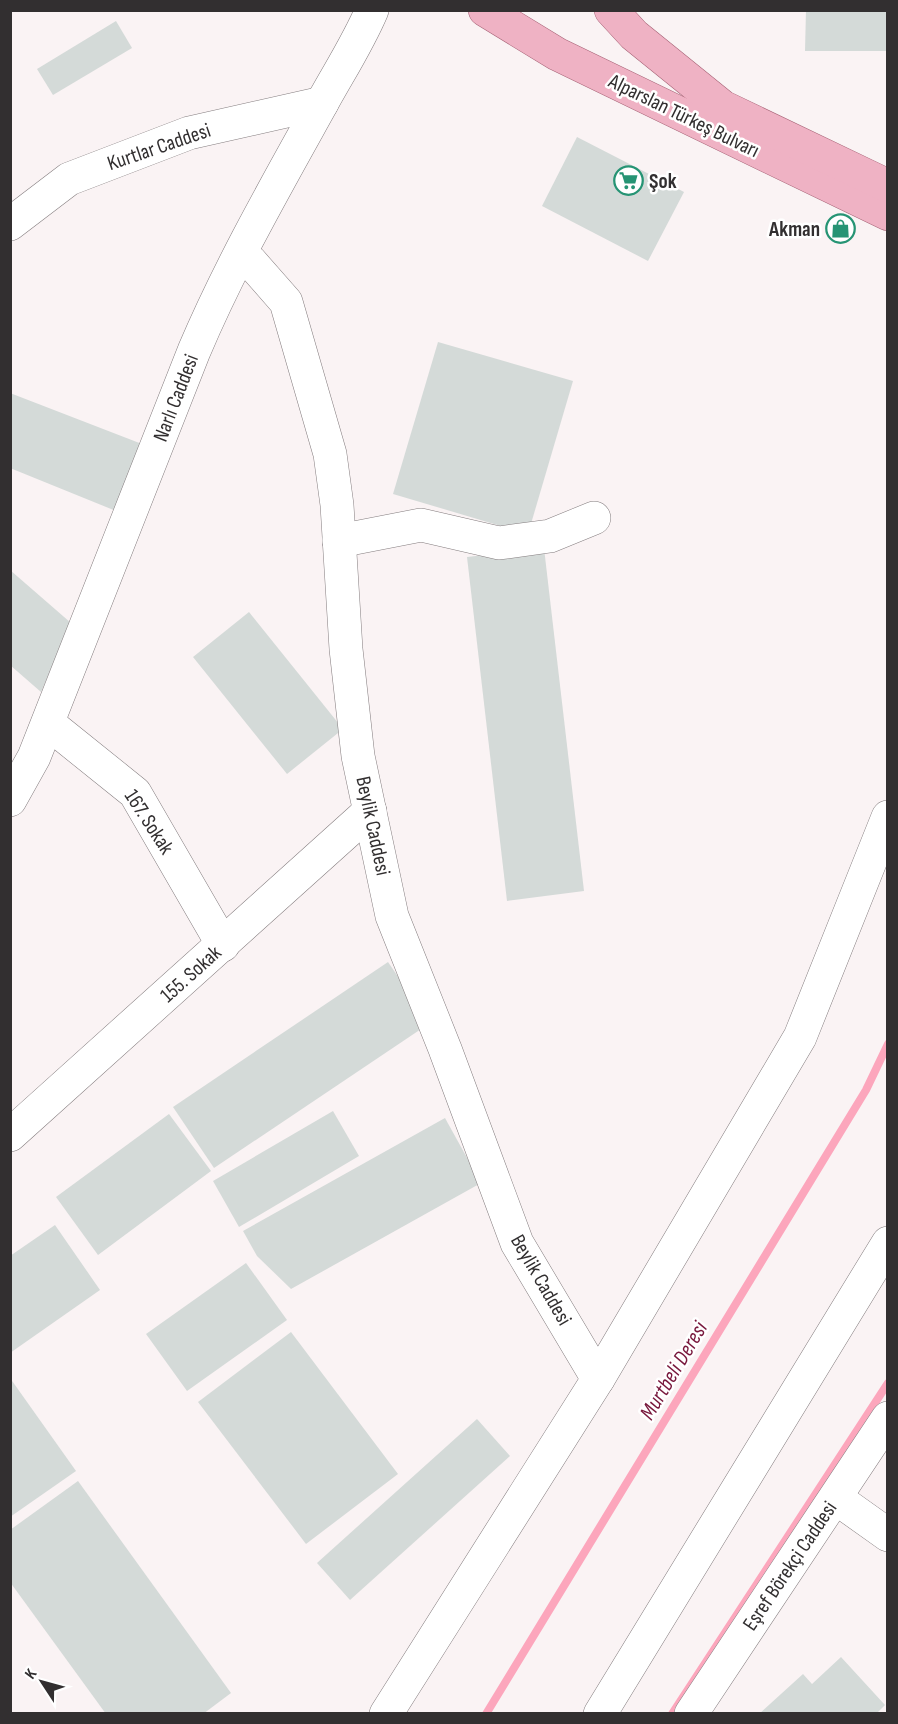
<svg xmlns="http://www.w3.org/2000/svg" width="898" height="1724" viewBox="0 0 898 1724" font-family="'Sofia Sans Condensed',sans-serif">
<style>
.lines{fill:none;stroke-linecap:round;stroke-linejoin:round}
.stream{stroke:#fca6bc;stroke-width:8}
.building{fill:#d4dad8}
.minor-casing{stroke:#847d7f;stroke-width:34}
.major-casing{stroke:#a66376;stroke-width:34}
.minor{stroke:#fff;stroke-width:33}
.major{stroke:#efb2c4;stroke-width:33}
.labels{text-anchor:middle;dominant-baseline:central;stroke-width:5;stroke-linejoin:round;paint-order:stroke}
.street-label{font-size:21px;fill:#322f30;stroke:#fff}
.poi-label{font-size:21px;font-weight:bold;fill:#322f30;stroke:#fff;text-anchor:start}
.water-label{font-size:22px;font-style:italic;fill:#78173c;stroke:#fff}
</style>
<rect width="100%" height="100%" fill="#faf3f4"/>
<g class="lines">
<g class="stream">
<polyline points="486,1714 866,1090 888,1044"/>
<polyline points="672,1714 888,1383"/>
</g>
</g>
<g class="building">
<polygon points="806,10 888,10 888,51 805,51"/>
<polygon points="116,21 132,48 53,95 37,69"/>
<polygon points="577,137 684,192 648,261 542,206"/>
<polygon points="438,342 573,381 528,534 393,494"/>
<polygon points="10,393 142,444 116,511 10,468"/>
<polygon points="544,548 584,891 507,901 467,557"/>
<polygon points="10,570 71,623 41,692 10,665"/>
<polygon points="249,612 343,729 287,774 193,657"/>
<polygon points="388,962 430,1023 214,1168 173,1107"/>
<polygon points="333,1111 359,1156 239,1227 213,1181"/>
<polygon points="169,1114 211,1171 98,1255 56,1197"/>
<polygon points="445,1118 481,1183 291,1289 257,1256 243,1231"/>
<polygon points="55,1225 100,1290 10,1353 10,1256"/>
<polygon points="246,1263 287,1320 187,1391 146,1334"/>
<polygon points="291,1332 398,1474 306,1544 198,1402"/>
<polygon points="10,1378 76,1471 10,1517"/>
<polygon points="477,1419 510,1456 350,1600 317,1563"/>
<polygon points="78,1481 231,1693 203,1714 106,1714 10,1582 10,1530"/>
<polygon points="841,1657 885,1705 876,1714 759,1714 803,1674 812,1684"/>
</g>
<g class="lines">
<defs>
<g id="minor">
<polyline points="10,224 69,179 189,133 322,103"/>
<polyline points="238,259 250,261 286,302 330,454 337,505 346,649 358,756 392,916 445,1049 517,1243 598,1379"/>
<polyline points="339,541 421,525 499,543 550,536 594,518"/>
<polyline points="48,723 135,793 223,945"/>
<path d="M10,800L34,757L194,351C230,266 277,184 322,103C339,72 358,43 372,10"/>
<polyline points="10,1135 370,811"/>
<polyline points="836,1498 888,1535"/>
<polyline points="386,1714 598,1379 800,1037 888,817"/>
<polyline points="600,1714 888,1243"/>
<polyline points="691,1714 888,1418"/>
</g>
<g id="major">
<polyline points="485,10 557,54 888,214"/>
<polyline points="611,10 634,35 723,107 888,186"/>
</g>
</defs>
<use href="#minor" class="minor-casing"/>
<use href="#major" class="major-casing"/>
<use href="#minor" class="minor"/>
<use href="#major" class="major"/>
</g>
<defs>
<symbol id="supermarket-ring" viewBox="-11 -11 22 22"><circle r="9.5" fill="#fff" stroke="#269474" stroke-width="1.5"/><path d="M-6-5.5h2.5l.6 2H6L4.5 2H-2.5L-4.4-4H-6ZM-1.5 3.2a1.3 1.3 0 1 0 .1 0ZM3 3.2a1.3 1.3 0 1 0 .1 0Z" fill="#269474"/></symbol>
<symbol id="shop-ring" viewBox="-11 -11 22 22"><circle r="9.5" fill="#fff" stroke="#269474" stroke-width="1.5"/><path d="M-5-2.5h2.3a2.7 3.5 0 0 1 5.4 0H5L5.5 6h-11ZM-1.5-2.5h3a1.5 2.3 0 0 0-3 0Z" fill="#269474"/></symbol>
</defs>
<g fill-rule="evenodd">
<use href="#supermarket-ring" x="612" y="164" width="33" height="33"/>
<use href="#shop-ring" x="824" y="212" width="33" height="33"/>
</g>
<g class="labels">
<g class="street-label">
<text transform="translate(684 116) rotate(26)">Alparslan Türkeş Bulvarı</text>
<text transform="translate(159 147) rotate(-19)">Kurtlar Caddesi</text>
<text transform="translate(176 398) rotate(-69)">Narlı Caddesi</text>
<text transform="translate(149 822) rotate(57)">167. Sokak</text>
<text transform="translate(373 826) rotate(78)">Beylik Caddesi</text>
<text transform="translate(191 974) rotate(-42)">155. Sokak</text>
<text transform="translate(541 1280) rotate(60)">Beylik Caddesi</text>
<text transform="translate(790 1566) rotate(-56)">Eşref Börekçi Caddesi</text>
</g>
<g class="poi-label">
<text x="649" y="181">Şok</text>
<text x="820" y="229" text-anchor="end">Akman</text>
</g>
<g class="water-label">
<text transform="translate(674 1371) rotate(-59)">Murtbeli Deresi</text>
</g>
</g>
<rect width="898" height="1724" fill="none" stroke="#322f30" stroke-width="24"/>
<g transform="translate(42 1682) rotate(306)" stroke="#ffffff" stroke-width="4.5" paint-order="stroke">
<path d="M0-4.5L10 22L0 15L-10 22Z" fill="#322f30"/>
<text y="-9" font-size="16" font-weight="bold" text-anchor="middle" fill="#322f30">K</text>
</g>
</svg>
